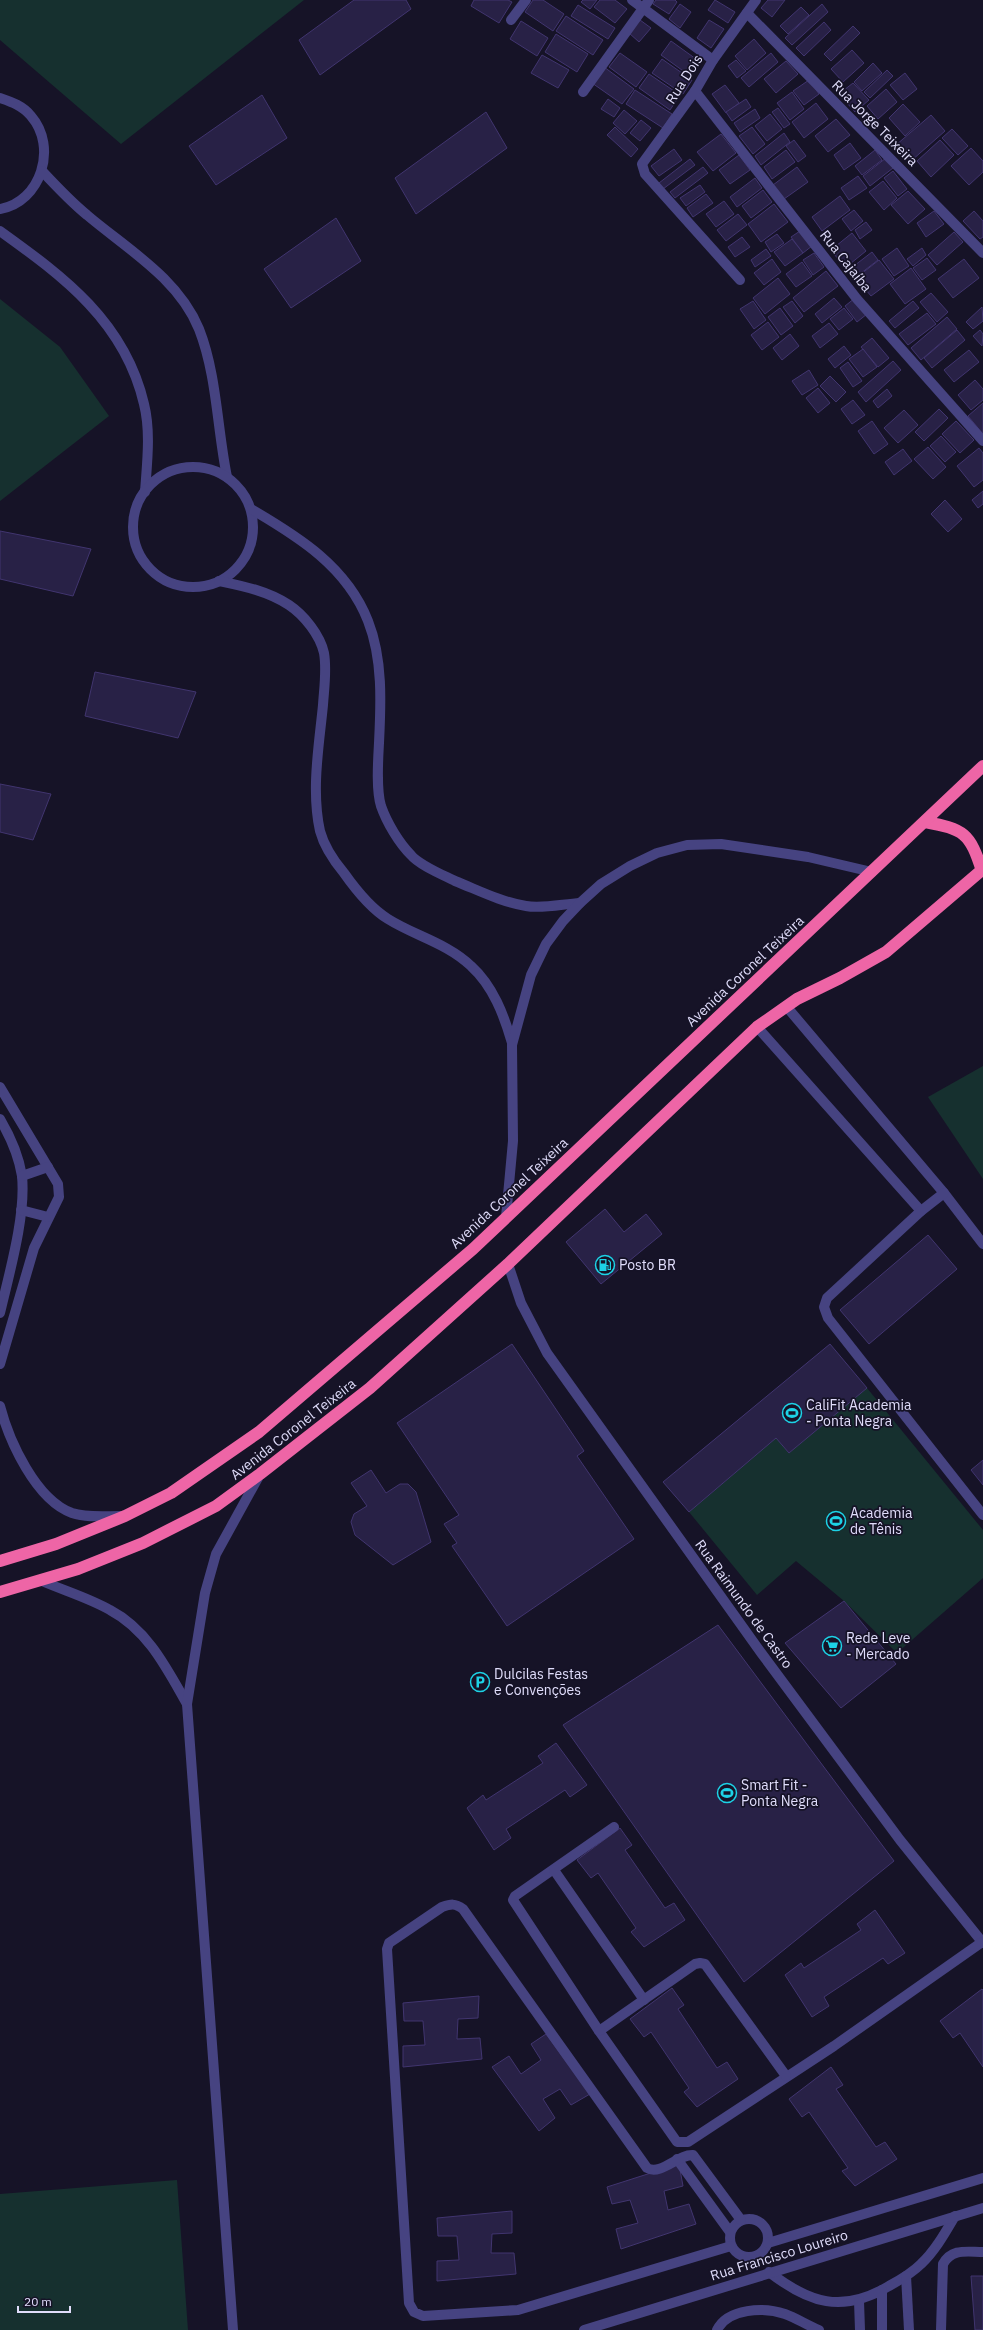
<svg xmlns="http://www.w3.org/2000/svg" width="983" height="2330" viewBox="0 0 983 2330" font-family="'IBM Plex Sans',sans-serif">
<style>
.green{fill:#16302f}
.building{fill:#282146;stroke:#41356f}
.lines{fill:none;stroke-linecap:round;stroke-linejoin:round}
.street{stroke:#464381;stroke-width:10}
.highway{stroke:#ee65a6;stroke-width:12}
.labels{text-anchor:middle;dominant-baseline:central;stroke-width:3.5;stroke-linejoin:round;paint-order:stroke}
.street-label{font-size:14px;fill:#e0ddfb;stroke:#161327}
.poi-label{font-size:14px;fill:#e0ddfb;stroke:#161327;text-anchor:start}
</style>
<rect width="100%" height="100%" fill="#161327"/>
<g class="green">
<polygon points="0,0 304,0 121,144 0,40"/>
<polygon points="0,299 60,347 109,416 0,501"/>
<polygon points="983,1066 983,1179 928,1097"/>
<polygon points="867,1388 983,1530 983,1578 897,1653 844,1601 796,1561 757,1595 689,1512 776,1438 789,1453"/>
<polygon points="177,2180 188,2330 0,2330 0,2194"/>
</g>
<g class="building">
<polygon points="354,0 406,0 411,9 320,75 299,40"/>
<polygon points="474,0 508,0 512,2 499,23 471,6"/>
<polygon points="533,0 543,0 564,14 553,31 525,12"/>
<polygon points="583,0 597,0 590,9 581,2"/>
<polygon points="600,0 615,0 627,9 615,23 594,7"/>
<polygon points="656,0 675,0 677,2 669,14 653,4"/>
<polygon points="715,0 735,12 728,23 708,10"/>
<polygon points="768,0 785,0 772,17 761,8"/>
<polygon points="680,4 691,12 680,28 669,19"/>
<polygon points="822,4 828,12 792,45 785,38"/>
<polygon points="578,5 615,28 608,39 571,16"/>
<polygon points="801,7 809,15 788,34 780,26"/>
<polygon points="566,16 603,40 593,55 556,31"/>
<polygon points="640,20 651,28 639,42 629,33"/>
<polygon points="709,20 724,29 711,48 697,38"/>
<polygon points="521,21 548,38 537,56 510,39"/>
<polygon points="824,22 831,30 804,56 796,48"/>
<polygon points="853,26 860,33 831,61 824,54"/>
<polygon points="556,34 588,54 577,72 545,52"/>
<polygon points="754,39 766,53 747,70 735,56"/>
<polygon points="671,41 696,59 686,73 661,55"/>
<polygon points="852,50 864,63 843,82 831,69"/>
<polygon points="620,53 647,72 636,87 609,67"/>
<polygon points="771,53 778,62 749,87 741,78"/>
<polygon points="542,55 569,70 558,88 531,73"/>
<polygon points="662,59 692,80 683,94 652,73"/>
<polygon points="736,60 746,71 737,78 728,66"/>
<polygon points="786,61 798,74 776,93 764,79"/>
<polygon points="873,63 882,73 862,91 854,82"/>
<polygon points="604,67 634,89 622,104 592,83"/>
<polygon points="887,70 893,76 870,98 864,92"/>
<polygon points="905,73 917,89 903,100 890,85"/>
<polygon points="649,74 680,95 670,110 639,88"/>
<polygon points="809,80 819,94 804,105 793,91"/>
<polygon points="853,83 869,100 855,112 839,94"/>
<polygon points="725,85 739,103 726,113 712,94"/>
<polygon points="886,89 897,102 878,119 867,106"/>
<polygon points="635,90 672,114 663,128 626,104"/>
<polygon points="792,92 804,109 790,120 777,103"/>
<polygon points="262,95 287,138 216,185 189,146"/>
<polygon points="608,99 620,108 614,117 601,109"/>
<polygon points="746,99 751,107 732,121 726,112"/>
<polygon points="816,103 828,119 804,138 792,122"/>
<polygon points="903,104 920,122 905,136 889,118"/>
<polygon points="778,108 790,124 784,128 772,112"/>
<polygon points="755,109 760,118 740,132 734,123"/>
<polygon points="624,110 637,121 625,134 613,123"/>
<polygon points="486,112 507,148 416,214 395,178"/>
<polygon points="770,114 782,129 767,141 755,126"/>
<polygon points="931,115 945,131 911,161 896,145"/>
<polygon points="836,119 850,135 828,152 815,136"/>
<polygon points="641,120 651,128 640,141 630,133"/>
<polygon points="615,127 638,149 631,157 607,135"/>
<polygon points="752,127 765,144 753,154 739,136"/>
<polygon points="952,129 968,146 958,155 942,138"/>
<polygon points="784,133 790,142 761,165 755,156"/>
<polygon points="721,134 736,153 713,171 697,152"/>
<polygon points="794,140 806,156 798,162 786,146"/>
<polygon points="940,140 954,155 931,177 917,161"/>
<polygon points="850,143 861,158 844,170 834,155"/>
<polygon points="971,148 983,161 983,172 969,185 951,166"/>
<polygon points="674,149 682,160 659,176 651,166"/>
<polygon points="786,150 795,162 772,179 764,167"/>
<polygon points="875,150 882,160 862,175 855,166"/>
<polygon points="739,155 750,170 730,184 719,170"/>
<polygon points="886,158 893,168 870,186 863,176"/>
<polygon points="690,159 695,165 663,189 659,183"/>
<polygon points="703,167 708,173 675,198 670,192"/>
<polygon points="797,167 808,182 784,199 773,185"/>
<polygon points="893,171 907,189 898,196 884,178"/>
<polygon points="858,176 867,188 849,200 841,188"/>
<polygon points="755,178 762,188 737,207 730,197"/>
<polygon points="883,181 897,198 884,210 869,192"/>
<polygon points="700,185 705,192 686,206 680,198"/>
<polygon points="763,190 772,202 751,218 742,206"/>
<polygon points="908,191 925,209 908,224 891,205"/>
<polygon points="706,194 713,203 693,217 687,208"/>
<polygon points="840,196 850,210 822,231 812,217"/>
<polygon points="724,201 734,214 716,227 706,214"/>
<polygon points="774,204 788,222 761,242 748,224"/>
<polygon points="854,210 863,221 851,231 842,219"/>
<polygon points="934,211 944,224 926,237 917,223"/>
<polygon points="974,211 983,221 983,237 980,239 963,221"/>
<polygon points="738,214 747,225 726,241 717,230"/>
<polygon points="336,218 361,261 291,308 264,269"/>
<polygon points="866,222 872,230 860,239 855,230"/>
<polygon points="800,231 812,246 803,253 791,237"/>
<polygon points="954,232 963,242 937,265 928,255"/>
<polygon points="852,233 866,251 845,268 831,250"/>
<polygon points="777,234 784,243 771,252 765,242"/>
<polygon points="742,237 750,247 735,257 728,247"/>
<polygon points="792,239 803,253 785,266 774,252"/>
<polygon points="897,248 909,266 894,276 882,259"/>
<polygon points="922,248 926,255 913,266 907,259"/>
<polygon points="766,249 771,256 755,267 751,260"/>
<polygon points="872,252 878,260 856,277 850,269"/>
<polygon points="814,253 824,267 813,275 803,260"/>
<polygon points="927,258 936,270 922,280 913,268"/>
<polygon points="772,259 781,272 764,285 754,273"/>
<polygon points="964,259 979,278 953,298 938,279"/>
<polygon points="879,260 894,279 871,296 856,278"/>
<polygon points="802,262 812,276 796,287 786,274"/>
<polygon points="911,268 926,289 905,304 890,284"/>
<polygon points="826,271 838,286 804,312 793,298"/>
<polygon points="778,278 790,294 765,314 753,298"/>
<polygon points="931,293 948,312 937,322 920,302"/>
<polygon points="834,298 842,307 822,323 815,314"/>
<polygon points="855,298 867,314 857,322 845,306"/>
<polygon points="753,301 766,320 754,329 740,309"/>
<polygon points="792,301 803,316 795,323 783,307"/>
<polygon points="913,301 919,308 895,328 889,321"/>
<polygon points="982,307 983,321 973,329 966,322"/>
<polygon points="780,308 793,326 781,335 768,317"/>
<polygon points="844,308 853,319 839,330 830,319"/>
<polygon points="927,313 936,324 908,345 899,334"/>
<polygon points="947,317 957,329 921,360 911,348"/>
<polygon points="768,322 779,337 762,350 751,335"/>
<polygon points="829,323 838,334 820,348 812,336"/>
<polygon points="957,330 965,340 932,368 924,358"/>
<polygon points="980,330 983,334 982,346 973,336"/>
<polygon points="790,334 799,346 782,360 773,348"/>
<polygon points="872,338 889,358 878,367 861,347"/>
<polygon points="844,346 851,355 835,368 828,359"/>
<polygon points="863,349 877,367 863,377 849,359"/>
<polygon points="969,350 979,362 954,382 944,370"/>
<polygon points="893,361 901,370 866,402 858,392"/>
<polygon points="848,362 862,381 853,387 840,368"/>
<polygon points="809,370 818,385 802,395 792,381"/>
<polygon points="830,376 846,392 836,402 820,386"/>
<polygon points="975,380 983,389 983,400 971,410 958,395"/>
<polygon points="818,388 830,403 818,413 806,398"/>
<polygon points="887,389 892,396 878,408 873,401"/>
<polygon points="853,400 865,415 852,424 841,409"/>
<polygon points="983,403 983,434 968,416"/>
<polygon points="939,409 948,418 924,441 915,432"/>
<polygon points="904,410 918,425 898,443 884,428"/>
<polygon points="872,421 888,444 874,454 858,431"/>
<polygon points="956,421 974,440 960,453 942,434"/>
<polygon points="941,436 956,452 945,462 930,446"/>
<polygon points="928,447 946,467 933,479 914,459"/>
<polygon points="979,448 983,453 983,480 974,487 957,466"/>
<polygon points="903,449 912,461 894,475 885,462"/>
<polygon points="983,491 983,504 978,508 972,500"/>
<polygon points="945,500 962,519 948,532 931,514"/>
<polygon points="0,531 91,549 73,596 0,579"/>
<polygon points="95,672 196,692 178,738 85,716"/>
<polygon points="0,784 51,794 33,840 0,832"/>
<polygon points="605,1209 624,1232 646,1214 662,1234 601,1284 566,1242"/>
<polygon points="928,1235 957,1269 869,1344 840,1310"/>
<polygon points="512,1344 584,1451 577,1456 634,1539 507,1626 452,1546 457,1543 444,1524 459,1515 397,1423"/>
<polygon points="830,1344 867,1388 789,1453 776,1438 689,1512 663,1482"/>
<polygon points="983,1460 983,1485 971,1470"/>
<polygon points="371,1470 386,1493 400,1484 408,1484 416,1492 431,1542 393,1565 355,1535 351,1522 354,1514 367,1506 351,1483"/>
<polygon points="844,1601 896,1664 841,1708 785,1643"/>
<polygon points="718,1625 894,1861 744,1982 563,1725"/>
<polygon points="556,1743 587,1785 570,1797 565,1790 506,1829 511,1838 494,1850 467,1808 483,1795 486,1800 543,1763 538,1756"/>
<polygon points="620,1828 632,1845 625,1850 665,1908 674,1903 685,1920 644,1947 631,1932 636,1928 598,1873 591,1878 577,1860"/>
<polygon points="875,1910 905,1953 888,1964 883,1958 824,1997 829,2006 812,2017 785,1975 801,1963 804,1968 861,1930 857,1924"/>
<polygon points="672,1988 684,2005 678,2009 717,2068 727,2062 738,2079 697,2107 684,2092 689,2088 651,2032 644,2037 630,2019"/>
<polygon points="982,1989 983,1990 983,2067 960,2033 953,2038 940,2021"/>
<polygon points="479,1996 478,2018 458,2019 457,2039 480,2038 482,2059 403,2067 403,2046 425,2045 423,2021 404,2021 403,2003"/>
<polygon points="546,2034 590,2094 571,2105 560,2089 543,2099 555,2118 539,2131 492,2067 509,2056 521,2074 541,2060 531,2044"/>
<polygon points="831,2067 843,2085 836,2089 876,2147 885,2142 897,2159 855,2186 842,2171 848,2168 809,2112 802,2117 789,2099"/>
<polygon points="679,2164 683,2186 664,2191 668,2210 689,2204 696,2224 621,2249 616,2229 638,2223 630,2200 612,2204 607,2187"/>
<polygon points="512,2211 512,2233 492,2234 491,2253 514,2253 516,2274 437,2281 437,2261 459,2260 457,2236 438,2236 437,2218"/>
<polygon points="971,2276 983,2276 983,2330 975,2330"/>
</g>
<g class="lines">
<g class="street">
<polyline points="632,0 713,60"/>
<polyline points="747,13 983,253"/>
<polyline points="511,20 526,0"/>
<polyline points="695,91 857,299 983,441"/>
<polyline points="583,92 649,0"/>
<path d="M0,98C12,102 23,106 31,116C58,147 41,202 0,209"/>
<path d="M42,171C56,186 71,202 87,215C127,249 178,278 199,329C217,375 217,428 227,477"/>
<path d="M0,231C64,277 125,322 144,404C151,432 147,463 145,492"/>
<polyline points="740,280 645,174 642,164 695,91 713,60 756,0"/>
<circle cx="193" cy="527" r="60"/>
<path d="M251,509C299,537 347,567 368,621C383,659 381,703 379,743C378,761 376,790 381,806C387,823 399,843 411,855C419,865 443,875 455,881C478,890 501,902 526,906C542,909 563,904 580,903"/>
<path d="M219,581C243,586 268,591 289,605C304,615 320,635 324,653C327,670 324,689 323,705C319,746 311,790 320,831C324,846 334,861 344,873C356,890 370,908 388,919C415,936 447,943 471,966C493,986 504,1015 512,1043"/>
<polyline points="786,1006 944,1193 983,1244"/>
<polyline points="757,1027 921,1211"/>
<polyline points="0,1087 58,1184 59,1197 34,1248 0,1364"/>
<path d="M0,1119C10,1136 19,1157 22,1176C26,1216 9,1274 0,1313"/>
<polyline points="22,1176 48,1167"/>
<polyline points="944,1193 921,1211 827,1298 824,1307 828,1318 983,1515"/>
<polyline points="21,1210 48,1217"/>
<polyline points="506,1217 513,1141 512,1045 531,975 546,944 563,921 580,903 601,884 630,866 657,853 687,845 721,844 808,857 872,872"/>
<polyline points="508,1264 521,1303 547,1353 762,1654 900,1840 983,1943"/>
<path d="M0,1406C9,1441 36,1500 72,1513C87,1518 105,1516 121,1516"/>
<path d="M42,1581C65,1591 89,1598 110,1610C148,1630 167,1669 187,1704"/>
<polyline points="614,1827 515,1896 513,1900 599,2031 677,2142 688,2142 834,2046 982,1942"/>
<polyline points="554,1870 644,2000"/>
<polyline points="599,2031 695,1964 700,1963 705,1964 786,2076"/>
<polyline points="677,2159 730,2232"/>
<circle cx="749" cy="2238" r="19"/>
<polyline points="768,2243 983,2178"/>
<path d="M731,2246L518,2310L423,2316L414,2312L409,2303L387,1949L389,1943L442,1907C451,1904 455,1903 463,1909L647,2168C661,2176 678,2154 693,2155L741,2220"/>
<path d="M769,2272C809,2303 842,2314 889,2286C900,2280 912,2273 921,2264C935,2251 945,2233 955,2216"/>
<polyline points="906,2276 909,2330"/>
<polyline points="859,2301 860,2330"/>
<polyline points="233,2330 187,1704 205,1593 216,1554 259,1476"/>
<polyline points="584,2330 983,2208"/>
<path d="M717,2330C728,2308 764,2307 785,2314C796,2318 807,2325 819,2330"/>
<polyline points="882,2330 882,2290"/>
<path d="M941,2330L943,2264C952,2248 967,2252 983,2252"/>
</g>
<g class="highway">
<path d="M925,822C964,829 970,833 982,871"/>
<polyline points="0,1561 56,1544 125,1516 171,1493 259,1432 473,1249 983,766"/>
<polyline points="0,1592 78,1569 143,1543 216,1506 260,1474 370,1388 508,1264 757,1027 797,999 840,978 886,952 983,869"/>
</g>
</g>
<defs>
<symbol id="fuel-ring" viewBox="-11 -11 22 22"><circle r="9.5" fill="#161327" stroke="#1dd2e6" stroke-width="1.5"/><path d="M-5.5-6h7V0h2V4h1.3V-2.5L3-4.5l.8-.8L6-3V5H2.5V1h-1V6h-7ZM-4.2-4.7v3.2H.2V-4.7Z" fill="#1dd2e6"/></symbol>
<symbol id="stadium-ring" viewBox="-11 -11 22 22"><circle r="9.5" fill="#161327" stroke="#1dd2e6" stroke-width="1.5"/><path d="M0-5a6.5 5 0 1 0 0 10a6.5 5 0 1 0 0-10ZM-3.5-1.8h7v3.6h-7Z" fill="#1dd2e6"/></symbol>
<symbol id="supermarket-ring" viewBox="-11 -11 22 22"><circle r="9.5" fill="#161327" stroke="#1dd2e6" stroke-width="1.5"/><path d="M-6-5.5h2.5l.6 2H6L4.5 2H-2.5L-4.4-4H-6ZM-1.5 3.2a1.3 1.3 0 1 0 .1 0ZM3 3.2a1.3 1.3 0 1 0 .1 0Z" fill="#1dd2e6"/></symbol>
<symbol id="parking-ring" viewBox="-11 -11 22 22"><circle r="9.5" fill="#161327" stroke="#1dd2e6" stroke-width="1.5"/><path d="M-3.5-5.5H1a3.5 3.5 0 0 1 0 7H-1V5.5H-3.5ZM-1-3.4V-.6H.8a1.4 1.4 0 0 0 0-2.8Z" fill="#1dd2e6"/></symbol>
</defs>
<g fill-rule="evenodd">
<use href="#fuel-ring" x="594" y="1254" width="22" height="22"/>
<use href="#stadium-ring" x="781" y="1402" width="22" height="22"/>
<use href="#stadium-ring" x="825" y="1510" width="22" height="22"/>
<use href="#supermarket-ring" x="821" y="1635" width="22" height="22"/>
<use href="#parking-ring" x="469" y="1671" width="22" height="22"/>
<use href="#stadium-ring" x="716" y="1782" width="22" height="22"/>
</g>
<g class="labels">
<g class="street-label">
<text transform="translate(684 79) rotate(-57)">Rua Dois</text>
<text transform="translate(875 123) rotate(45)">Rua Jorge Teixeira</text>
<text transform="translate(846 261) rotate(52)">Rua Cajaíba</text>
<text transform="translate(745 971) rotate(-43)">Avenida Coronel Teixeira</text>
<text transform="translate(509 1193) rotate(-43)">Avenida Coronel Teixeira</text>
<text transform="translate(293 1429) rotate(-38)">Avenida Coronel Teixeira</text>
<text transform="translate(744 1604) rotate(54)">Rua Raimundo de Castro</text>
<text transform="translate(779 2255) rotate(-17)">Rua Francisco Loureiro</text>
</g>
<g class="poi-label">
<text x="619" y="1265">Posto BR</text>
<text x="806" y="1405">CaliFit Academia<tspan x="806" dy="16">- Ponta Negra</tspan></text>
<text x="850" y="1513">Academia<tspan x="850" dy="16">de Tênis</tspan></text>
<text x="846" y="1638">Rede Leve<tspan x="846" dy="16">- Mercado</tspan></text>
<text x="494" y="1674">Dulcilas Festas<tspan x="494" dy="16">e Convenções</tspan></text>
<text x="741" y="1785">Smart Fit -<tspan x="741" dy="16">Ponta Negra</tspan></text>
</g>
</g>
<path d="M18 2306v6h52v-6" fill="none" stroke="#e0ddfb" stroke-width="2"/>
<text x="24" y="2306" font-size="12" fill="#e0ddfb" stroke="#161327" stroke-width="3" paint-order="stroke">20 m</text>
</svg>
